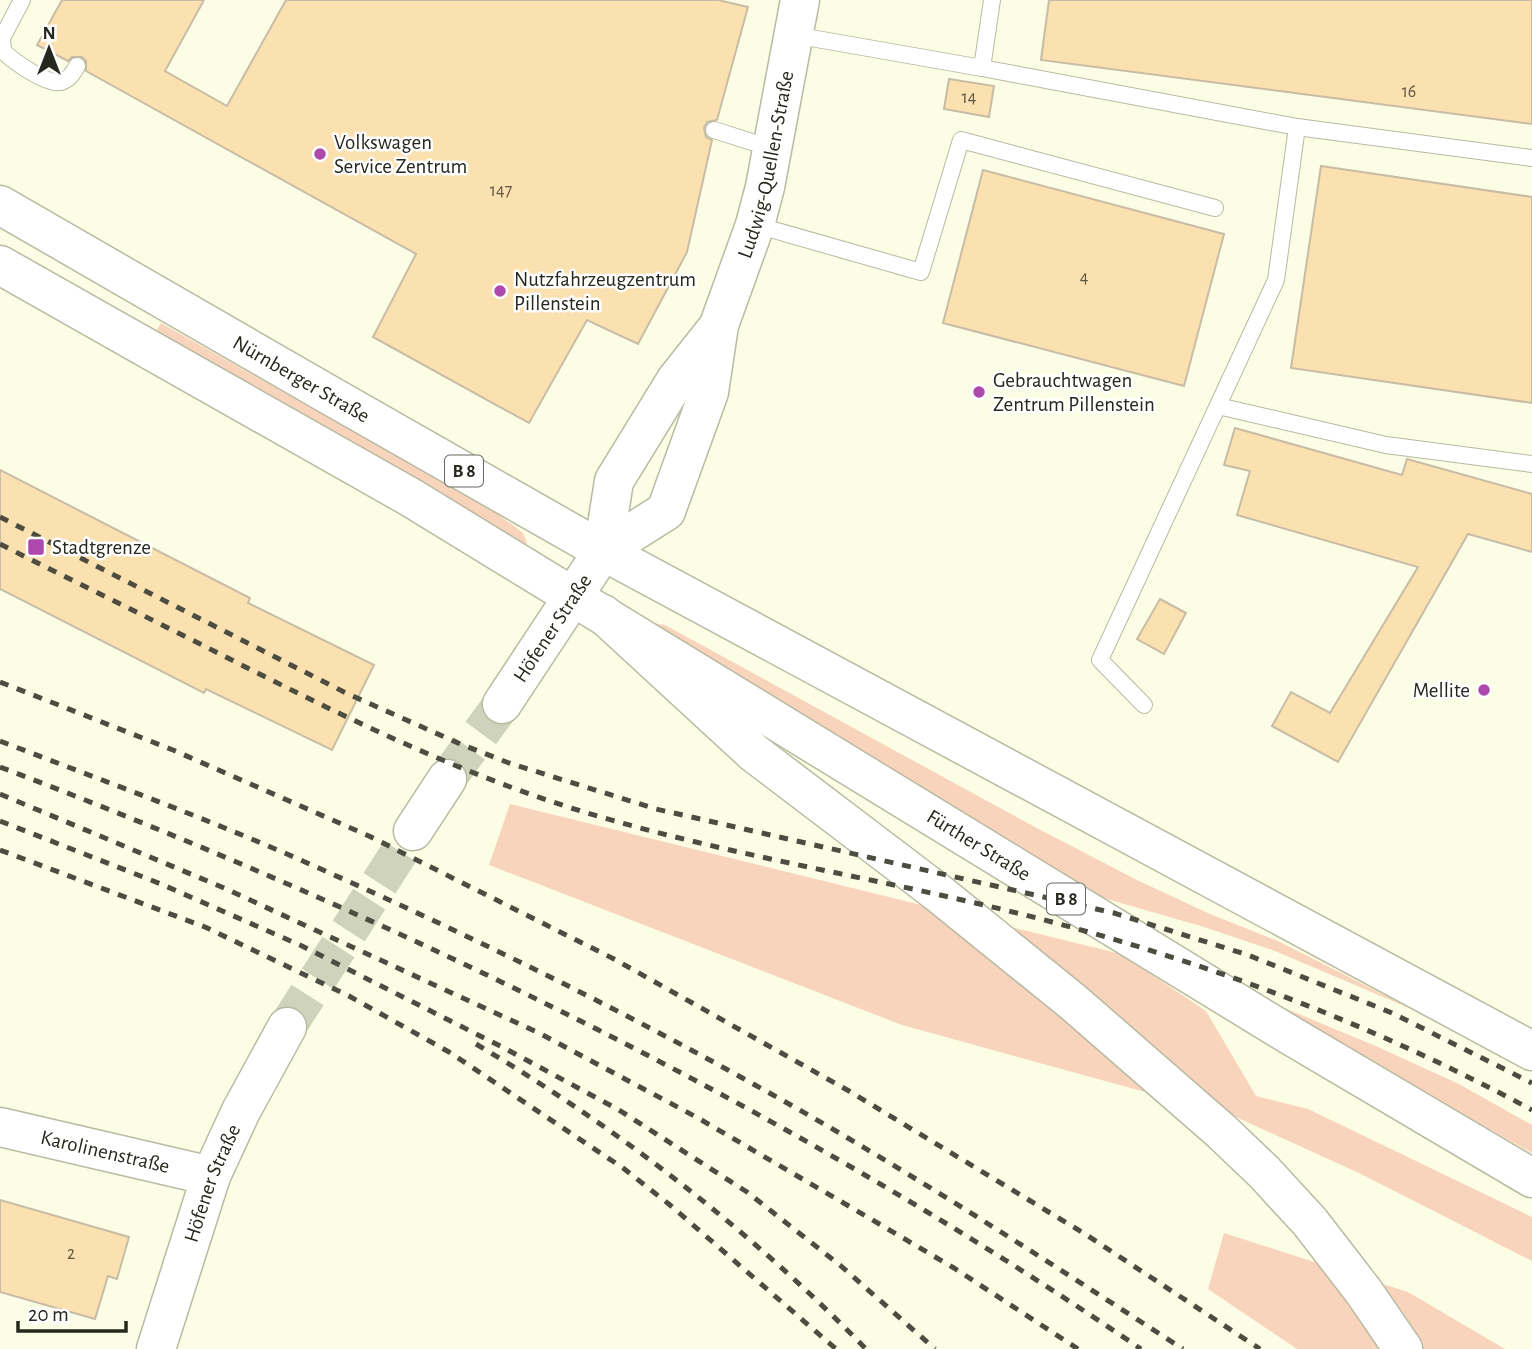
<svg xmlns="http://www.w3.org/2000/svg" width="1532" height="1349" viewBox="0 0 1532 1349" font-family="'Alegreya Sans',sans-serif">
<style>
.green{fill:#f9d4bd}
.building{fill:#fce1b0;stroke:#c8bca6;stroke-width:2}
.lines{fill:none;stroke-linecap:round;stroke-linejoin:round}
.secondary-tunnel{stroke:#d0d3bc;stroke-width:38;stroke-dasharray:38 19;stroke-linecap:butt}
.lane-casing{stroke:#b8baa2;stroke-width:18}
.secondary-casing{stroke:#b8baa2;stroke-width:41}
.primary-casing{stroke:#b8baa2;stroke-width:41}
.highway-casing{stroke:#b8baa2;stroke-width:41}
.lane{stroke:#fff;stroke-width:16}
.secondary{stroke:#fff;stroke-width:38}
.primary{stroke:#fff;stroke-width:38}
.highway{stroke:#fff;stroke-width:38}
.rail{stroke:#4c4d40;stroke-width:5;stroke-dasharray:9 9;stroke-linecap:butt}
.poi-dot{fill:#ad48ad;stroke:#fff;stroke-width:2.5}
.labels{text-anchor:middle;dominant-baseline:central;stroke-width:5;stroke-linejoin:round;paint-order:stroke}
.number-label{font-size:18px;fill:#5c5642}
.shield{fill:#fff;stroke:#676861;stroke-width:2}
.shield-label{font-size:19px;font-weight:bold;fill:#26271d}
.poi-label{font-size:21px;fill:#26271d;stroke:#fff;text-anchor:start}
.street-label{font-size:21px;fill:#26271d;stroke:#fff}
</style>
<rect width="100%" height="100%" fill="#fbfee4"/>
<g class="green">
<polygon points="161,323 494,511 523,533 527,543 523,546 155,333"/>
<polygon points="653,623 665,625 1033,826 1137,880 1210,914 1280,942 1416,1011 1275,951 1204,927 1093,895"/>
<polygon points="510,804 1121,954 1206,1011 1256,1096 1308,1109 1532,1217 1532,1261 1361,1174 1236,1117 902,1025 489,865"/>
<polygon points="1270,1002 1378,1047 1459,1084 1532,1125 1532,1153 1399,1079"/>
<polygon points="1224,1233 1408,1292 1505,1349 1297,1349 1208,1289"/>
</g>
<g class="building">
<polygon points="62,0 204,0 165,71 227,106 286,0 718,0 748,7 717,120 707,122 704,128 706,137 712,140 687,252 638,344 587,320 529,423 373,337 416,254 86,71 86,61 82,57 72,57 68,61 37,45"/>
<polygon points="1049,0 1532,0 1532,124 1041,60"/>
<polygon points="949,79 994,86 989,117 944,109"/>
<polygon points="1321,166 1532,197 1532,403 1291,368"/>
<polygon points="983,170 1224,234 1184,386 943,323"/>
<polygon points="1235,428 1402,475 1407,459 1532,494 1532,552 1468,534 1338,762 1272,726 1291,692 1330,713 1418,567 1237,515 1250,471 1224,465"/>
<polygon points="0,470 250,598 248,603 374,665 332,750 206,689 204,693 0,589"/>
<polygon points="1160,599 1186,613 1164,654 1137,639"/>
<polygon points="0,1200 129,1237 117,1279 108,1276 95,1319 0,1292"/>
</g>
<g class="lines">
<g class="secondary-tunnel">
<polyline points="447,779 502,704"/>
<polyline points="287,1027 413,831"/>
</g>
<defs>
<g id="lane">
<path d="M22,0L2,38L3,51C14,62 47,85 61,82C70,79 73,73 77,66"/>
<polyline points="794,35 982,68 992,0"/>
<polyline points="982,68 1297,127 1532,158"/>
<polyline points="714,130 774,149"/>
<polyline points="756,225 921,272 961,140 1215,208"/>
<polyline points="1218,406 1386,445 1532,464"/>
<polyline points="1144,705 1100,660 1276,280 1297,127"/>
</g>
<g id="secondary">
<polyline points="603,551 614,481 676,380 718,327"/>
<path id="s1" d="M502,704L603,551L666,511L709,392L719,325L755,225L765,187L800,0"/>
<polyline points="413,831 447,779"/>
<path id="s2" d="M0,1127L211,1176"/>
<path id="s3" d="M156,1349L211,1176L241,1111L287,1027"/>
</g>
<g id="primary">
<path id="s4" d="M0,205L324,392L603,551L1532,1051"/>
<path id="s5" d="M0,265L410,497L1288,1034L1532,1178"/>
</g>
<polyline id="highway" points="603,614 754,753 937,892 1073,1002 1221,1131 1265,1173 1310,1222 1364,1292 1403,1349"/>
</defs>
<use href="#lane" class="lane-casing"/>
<use href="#secondary" class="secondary-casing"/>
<use href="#primary" class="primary-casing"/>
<use href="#highway" class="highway-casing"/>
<use href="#lane" class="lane"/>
<use href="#secondary" class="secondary"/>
<use href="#primary" class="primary"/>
<use href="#highway" class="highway"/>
<g class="rail">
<polyline points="0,517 346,693 458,743 509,763 656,809 1114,913 1248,955 1392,1013 1532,1083"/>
<path d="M0,544C71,580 143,615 214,651C334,712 454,772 584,812C729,856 879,878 1025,915C1202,960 1371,1023 1532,1110"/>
<polyline points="0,682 173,750 369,836 614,959 849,1091 1085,1234 1260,1349"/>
<path d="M0,741C96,778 192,813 287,854C446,924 603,1000 755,1085C902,1166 1042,1258 1183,1349"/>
<path d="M0,767C400,919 787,1108 1141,1349"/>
<polyline points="0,794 224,888 541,1034 698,1118 847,1205 954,1268 1078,1349"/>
<polyline points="0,821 161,884 302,946 506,1049 619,1110 747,1192 841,1266 935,1349"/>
<polyline points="0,850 205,927 349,996 449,1052 623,1168 670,1205 836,1349"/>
<path d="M476,1044C619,1129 750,1230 866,1349"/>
</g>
</g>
<g class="poi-dot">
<circle cx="320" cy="154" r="7"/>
<circle cx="500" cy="291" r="7"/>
<circle cx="979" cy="392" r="7"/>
<rect x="27" y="538" width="18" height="18" rx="3.5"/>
<circle cx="1484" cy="690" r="7"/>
</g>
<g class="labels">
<g class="number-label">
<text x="1409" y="92">16</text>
<text x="969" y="98">14</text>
<text x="501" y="191">147</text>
<text x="1084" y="278">4</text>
<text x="71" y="1254">2</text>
</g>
<g class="shield">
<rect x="445" y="455.5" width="38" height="31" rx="5"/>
<rect x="1047" y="883.5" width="38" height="31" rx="5"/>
</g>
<g class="shield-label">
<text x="464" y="471">B 8</text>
<text x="1066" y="899">B 8</text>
</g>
<g class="poi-label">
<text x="334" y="142">Volkswagen<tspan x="334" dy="24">Service Zentrum</tspan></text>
<text x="514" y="279">Nutzfahrzeugzentrum<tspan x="514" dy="24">Pillenstein</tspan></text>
<text x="993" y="380">Gebrauchtwagen<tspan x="993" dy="24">Zentrum Pillenstein</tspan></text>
<text x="52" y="547">Stadtgrenze</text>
<text x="1470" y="690" text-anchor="end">Mellite</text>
</g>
<g class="street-label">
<text stroke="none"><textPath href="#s1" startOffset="620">Ludwig-Quellen-Straße</textPath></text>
<text stroke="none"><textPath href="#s4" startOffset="348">Nürnberger Straße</textPath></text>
<text stroke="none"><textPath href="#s1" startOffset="91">Höfener Straße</textPath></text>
<text stroke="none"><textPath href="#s5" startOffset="1138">Fürther Straße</textPath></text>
<text stroke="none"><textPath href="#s2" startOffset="108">Karolinenstraße</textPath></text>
<text stroke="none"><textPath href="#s3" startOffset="175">Höfener Straße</textPath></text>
</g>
</g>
<g transform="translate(49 49)" stroke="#ffffff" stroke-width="5" paint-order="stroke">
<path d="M0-5L12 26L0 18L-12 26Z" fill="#26271d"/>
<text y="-10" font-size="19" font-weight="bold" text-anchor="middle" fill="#26271d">N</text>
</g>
<path d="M18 1321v10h108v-10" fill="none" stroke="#26271d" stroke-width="3.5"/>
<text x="28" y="1321" font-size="21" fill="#26271d" stroke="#ffffff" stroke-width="5" paint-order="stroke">20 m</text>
</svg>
